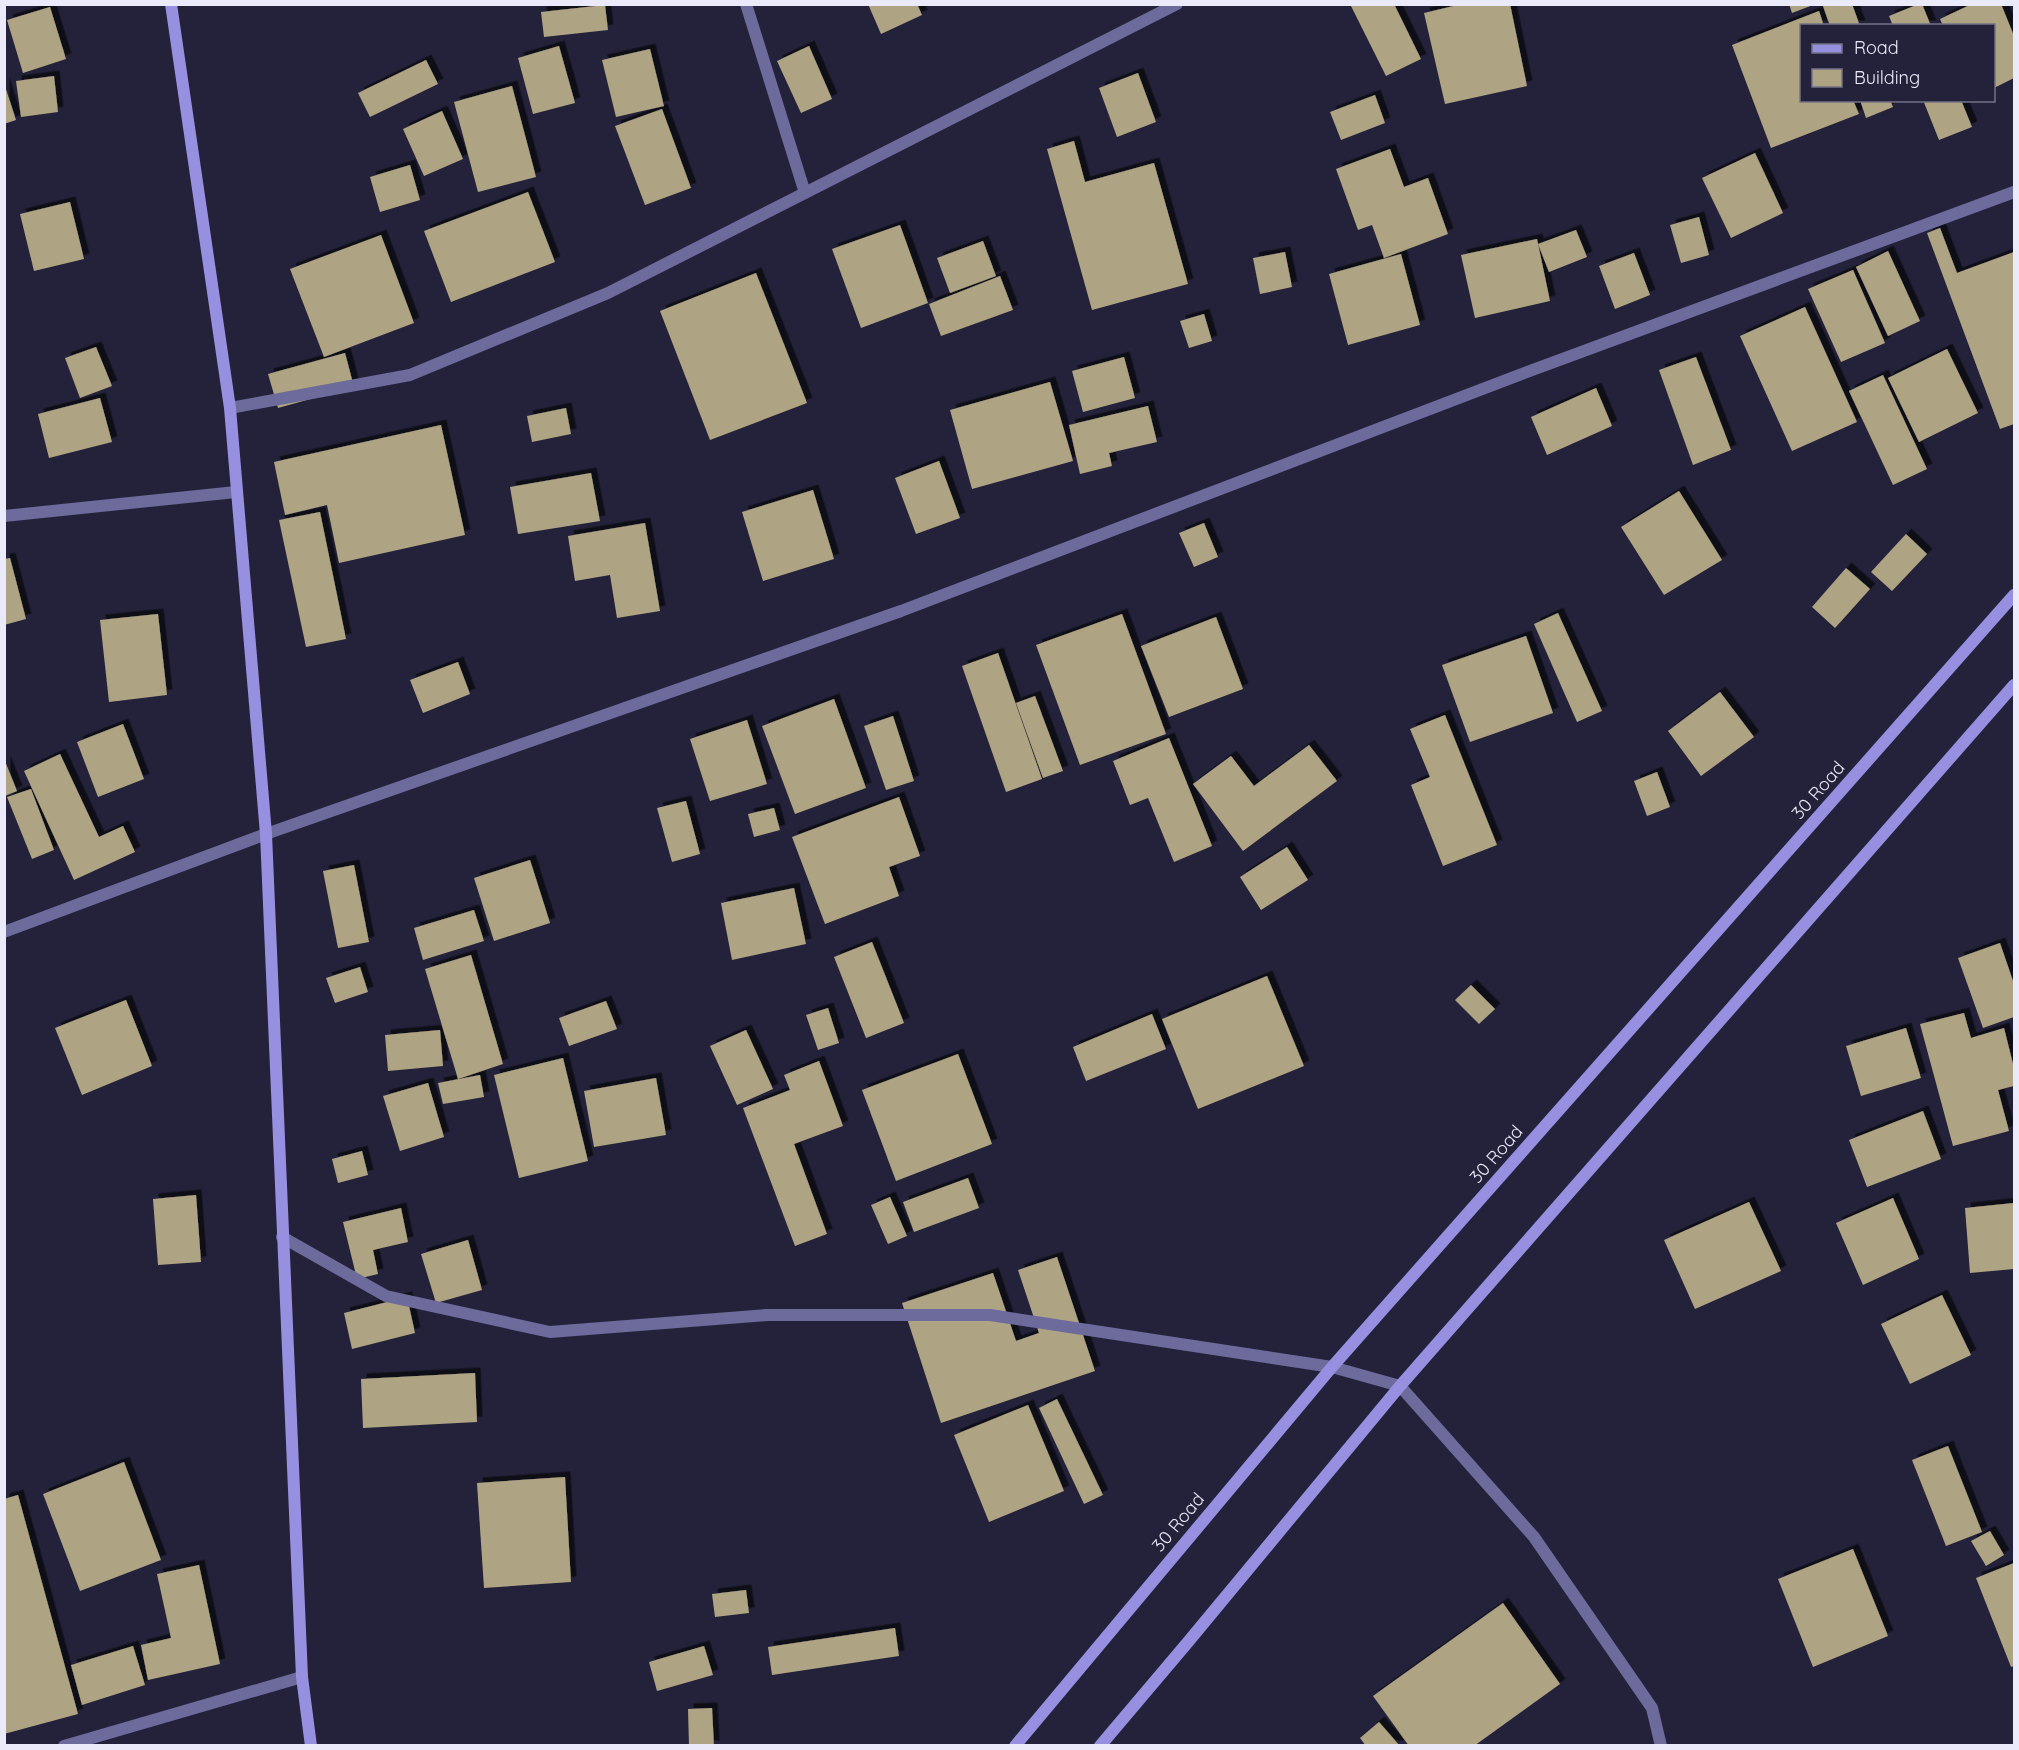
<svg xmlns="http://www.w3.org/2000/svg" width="2019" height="1750" viewBox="0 0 2019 1750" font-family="Quicksand,sans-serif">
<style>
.building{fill:#aea484;filter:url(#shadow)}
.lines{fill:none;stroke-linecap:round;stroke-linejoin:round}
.street{stroke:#6d6a9c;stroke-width:12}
.secondary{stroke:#9790e0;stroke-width:12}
.labels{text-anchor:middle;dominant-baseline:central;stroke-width:6;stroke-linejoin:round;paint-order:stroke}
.street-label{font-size:18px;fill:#eaeafa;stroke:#24223a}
</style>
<defs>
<filter id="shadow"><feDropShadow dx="5.5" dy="-5.5" stdDeviation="0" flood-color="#0009"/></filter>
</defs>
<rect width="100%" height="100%" fill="#24223a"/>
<g class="building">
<polygon points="868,4 917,4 922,15 881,34"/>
<polygon points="1350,4 1394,4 1421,59 1386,76"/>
<polygon points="1462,4 1510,4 1527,86 1445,104 1424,13"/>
<polygon points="1789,4 1813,4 1813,5 1792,13"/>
<polygon points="1826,4 1852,4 1860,26 1830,26 1823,6"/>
<polygon points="1919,4 1922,4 1931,26 1893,26 1889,16"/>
<polygon points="1972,4 2001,4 2014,36 2014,78 1994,88 1994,26 1943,26 1940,19"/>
<polygon points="605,5 608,30 544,37 541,12"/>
<polygon points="50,7 66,59 23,73 7,20"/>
<polygon points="1819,11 1824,26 1802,26 1802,100 1853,100 1859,114 1771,148 1732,45"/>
<polygon points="559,46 575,103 533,114 518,58"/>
<polygon points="809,46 832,99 801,113 777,61"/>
<polygon points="650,49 664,106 616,117 602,60"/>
<polygon points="426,60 438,84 370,117 358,93"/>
<polygon points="1138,73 1156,122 1117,137 1099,88"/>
<polygon points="54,76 58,112 21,117 16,81"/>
<polygon points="4,83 16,120 4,124"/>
<polygon points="512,86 536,177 478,192 454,102"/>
<polygon points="1375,95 1385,123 1341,140 1330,112"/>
<polygon points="1860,100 1890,100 1893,107 1866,118"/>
<polygon points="1923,100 1961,100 1972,127 1939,140"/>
<polygon points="662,109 691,188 645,205 615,126"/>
<polygon points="442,111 463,159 424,176 403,129"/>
<polygon points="1074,141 1085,182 1154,163 1188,284 1092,310 1047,149"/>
<polygon points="1390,149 1404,187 1428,178 1448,234 1384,258 1372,225 1358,230 1336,169"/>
<polygon points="1755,153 1783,213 1731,238 1702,178"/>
<polygon points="410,165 420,200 380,212 370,177"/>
<polygon points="528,192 555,262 451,302 424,231"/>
<polygon points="70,202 84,259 34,271 20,214"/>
<polygon points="1699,217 1709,255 1681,263 1670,225"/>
<polygon points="900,225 928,303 861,328 832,249"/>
<polygon points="1940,228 1957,273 2014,252 2014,424 2000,429 1927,233"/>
<polygon points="1576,230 1587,257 1549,272 1538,244"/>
<polygon points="381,235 414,323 324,357 290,269"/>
<polygon points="1537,239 1550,301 1475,318 1461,255"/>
<polygon points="983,241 996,276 950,293 937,258"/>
<polygon points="1888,251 1920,321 1888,336 1856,267"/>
<polygon points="1285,252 1292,287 1260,294 1253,258"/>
<polygon points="1634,253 1650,295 1615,309 1599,266"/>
<polygon points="1401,254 1420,325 1348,345 1329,274"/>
<polygon points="1853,270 1885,343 1841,362 1808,289"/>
<polygon points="756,273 807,403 710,440 660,311"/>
<polygon points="1000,276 1013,310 941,336 929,304"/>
<polygon points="1805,307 1857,422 1792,451 1740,336"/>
<polygon points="1204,314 1212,341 1189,348 1180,321"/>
<polygon points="96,347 112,386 80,398 65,358"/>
<polygon points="1947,349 1978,413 1919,442 1888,378"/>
<polygon points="345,353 354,387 278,408 268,374"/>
<polygon points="1124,357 1135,398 1083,412 1072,371"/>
<polygon points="1696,357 1731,450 1693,465 1659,370"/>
<polygon points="1883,375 1927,469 1893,485 1849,391"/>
<polygon points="1050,382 1073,461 972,489 950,410"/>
<polygon points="1596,388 1612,426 1547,455 1531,417"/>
<polygon points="100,398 112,442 49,458 38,414"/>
<polygon points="1148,406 1157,442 1109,453 1112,466 1080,474 1069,425"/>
<polygon points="566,408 571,434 532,442 527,416"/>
<polygon points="441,425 465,535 339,563 327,505 285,515 274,462"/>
<polygon points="939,461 960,518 916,534 895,478"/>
<polygon points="591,473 600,521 518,534 510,487"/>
<polygon points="813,490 834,559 763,581 742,512"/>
<polygon points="1679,491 1722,560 1664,595 1621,527"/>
<polygon points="320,512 346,639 306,647 279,520"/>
<polygon points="645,523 660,611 617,618 610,575 575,581 568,536"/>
<polygon points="1204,523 1218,557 1194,567 1179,533"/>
<polygon points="1906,534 1927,554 1892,591 1871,572"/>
<polygon points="10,558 26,619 4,625 4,559"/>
<polygon points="1846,568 1870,589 1835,628 1812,607"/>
<polygon points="1558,613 1602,711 1577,722 1534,624"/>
<polygon points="158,614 167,695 109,702 100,620"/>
<polygon points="1122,614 1166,734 1080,765 1036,645"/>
<polygon points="1216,617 1243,689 1169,717 1141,646"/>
<polygon points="1526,636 1553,713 1470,742 1442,665"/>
<polygon points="998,653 1042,779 1006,792 962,666"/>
<polygon points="458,662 470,694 423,713 410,680"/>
<polygon points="1720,692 1754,737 1701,776 1668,731"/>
<polygon points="1035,696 1063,771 1043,778 1016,703"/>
<polygon points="834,699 866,788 795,814 762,726"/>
<polygon points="1445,715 1497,845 1443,866 1411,785 1430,777 1410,729"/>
<polygon points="893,716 914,781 886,790 864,726"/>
<polygon points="747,720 767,784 710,801 690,739"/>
<polygon points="123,724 144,779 98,797 77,742"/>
<polygon points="1169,738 1212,846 1174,862 1148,798 1130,805 1113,761"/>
<polygon points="1309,745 1337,781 1243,851 1193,784 1231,756 1254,786"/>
<polygon points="60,754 99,837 123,826 135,852 74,880 24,771"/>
<polygon points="5,761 17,791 5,796"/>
<polygon points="1657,772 1670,807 1647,816 1634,781"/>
<polygon points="31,789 54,850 32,859 7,797"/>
<polygon points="899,797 920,856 889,867 899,896 825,924 792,837"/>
<polygon points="686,801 700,854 672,862 657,808"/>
<polygon points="774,808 780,830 754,837 748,814"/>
<polygon points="1287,847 1308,880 1261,910 1240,877"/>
<polygon points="530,860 550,923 494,941 474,878"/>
<polygon points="354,865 369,942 338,948 323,871"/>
<polygon points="794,888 806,944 732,960 721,903"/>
<polygon points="474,910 484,941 423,960 414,928"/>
<polygon points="872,942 904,1023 866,1038 834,957"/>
<polygon points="2000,943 2014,984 2014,1017 1983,1028 1958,958"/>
<polygon points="471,955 503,1064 458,1079 425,969"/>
<polygon points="360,967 368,992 335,1003 326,978"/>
<polygon points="1267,976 1304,1066 1198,1109 1162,1019"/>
<polygon points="1471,985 1495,1009 1479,1024 1455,1000"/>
<polygon points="126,1000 152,1066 82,1095 55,1028"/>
<polygon points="606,1001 617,1029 569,1046 559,1018"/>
<polygon points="828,1008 839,1043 818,1050 806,1015"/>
<polygon points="1964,1013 1971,1038 2004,1028 2014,1068 2014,1086 1998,1090 2009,1131 1953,1146 1920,1024"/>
<polygon points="1152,1014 1166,1049 1086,1081 1073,1047"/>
<polygon points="1906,1028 1921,1078 1861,1096 1846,1046"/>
<polygon points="440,1030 443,1066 388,1071 385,1035"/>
<polygon points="746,1030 773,1089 737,1105 710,1046"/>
<polygon points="958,1054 992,1144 896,1181 862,1090"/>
<polygon points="563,1058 588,1161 519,1178 494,1075"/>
<polygon points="819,1061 843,1126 794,1144 827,1234 795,1246 743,1108 790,1090 784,1075"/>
<polygon points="480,1075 484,1097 443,1104 438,1083"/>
<polygon points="656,1078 666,1135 594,1147 584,1091"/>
<polygon points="428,1083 444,1137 400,1151 383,1096"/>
<polygon points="1923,1111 1941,1159 1867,1187 1849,1140"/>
<polygon points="362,1151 368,1175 338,1183 332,1159"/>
<polygon points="968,1178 979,1208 914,1232 903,1202"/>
<polygon points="196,1195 201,1262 158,1265 153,1199"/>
<polygon points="890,1197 907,1236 888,1244 871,1205"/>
<polygon points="1893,1198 1919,1259 1863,1285 1836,1223"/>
<polygon points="1749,1202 1781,1271 1695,1309 1664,1240"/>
<polygon points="2014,1203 2014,1269 1970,1273 1965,1208"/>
<polygon points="401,1208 408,1242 373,1250 378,1274 357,1279 343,1222"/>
<polygon points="468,1240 482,1290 436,1303 421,1254"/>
<polygon points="1057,1257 1095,1371 941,1423 902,1303 993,1273 1016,1341 1039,1333 1018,1270"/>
<polygon points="1942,1295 1971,1355 1910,1384 1881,1324"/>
<polygon points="407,1297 415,1333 352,1349 344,1313"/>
<polygon points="475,1373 477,1422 363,1428 361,1379"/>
<polygon points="1057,1399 1103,1495 1084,1504 1039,1408"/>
<polygon points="1028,1405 1064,1491 989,1522 954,1435"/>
<polygon points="1948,1446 1982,1532 1946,1546 1912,1460"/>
<polygon points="124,1462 161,1560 80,1591 43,1494"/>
<polygon points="565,1477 571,1582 484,1588 477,1483"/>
<polygon points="18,1495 78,1714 4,1734 4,1499"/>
<polygon points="1990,1531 2004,1555 1986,1566 1971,1541"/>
<polygon points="1853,1549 1888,1636 1813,1667 1778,1579"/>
<polygon points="2014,1563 2014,1666 2011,1667 1976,1578"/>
<polygon points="199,1565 220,1664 148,1680 141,1645 171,1638 157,1574"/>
<polygon points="746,1590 749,1613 715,1617 712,1594"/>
<polygon points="1503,1603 1560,1684 1474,1746 1409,1746 1373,1696"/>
<polygon points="895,1628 899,1656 772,1675 768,1647"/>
<polygon points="133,1646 145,1685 82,1705 71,1665"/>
<polygon points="704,1646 713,1675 657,1691 649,1662"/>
<polygon points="712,1708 714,1746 689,1746 688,1709"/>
<polygon points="1379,1722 1400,1746 1366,1746 1360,1738"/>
</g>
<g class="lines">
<g class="street">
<polyline points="746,4 805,193"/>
<polyline points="230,408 410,375 608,293 1177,4"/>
<polyline points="4,516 236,492"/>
<polyline points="4,932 266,834 901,611 1527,372 2014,192"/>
<polyline points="282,1237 386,1296 550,1332 767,1315 990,1315 1332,1367 1400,1386 1534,1537 1652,1708 1661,1746"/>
<polyline points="64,1746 302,1677"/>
</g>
<g class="secondary">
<polyline points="171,4 230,408 266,834 302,1677 311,1746"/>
<polyline points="1015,1746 1332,1367 2014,595"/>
<polyline points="1100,1746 1188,1642 1400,1386 2014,685"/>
</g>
</g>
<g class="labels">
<g class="street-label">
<text transform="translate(1818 790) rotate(-49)">30 Road</text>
<text transform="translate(1496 1154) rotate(-49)">30 Road</text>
<text transform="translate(1178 1522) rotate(-50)">30 Road</text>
</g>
</g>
<rect width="2019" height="1750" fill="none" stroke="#eaeafa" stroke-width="12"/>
<rect x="1800" y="24" width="195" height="78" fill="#24223a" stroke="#737287" stroke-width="1.5"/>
<rect x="1812" y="44" width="30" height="9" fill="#9790e0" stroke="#737287" stroke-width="1.5"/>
<text x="1854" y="54" font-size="18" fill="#eaeafa">Road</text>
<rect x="1812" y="69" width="30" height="18" fill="#aea484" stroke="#737287" stroke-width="1.5"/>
<text x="1854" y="84" font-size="18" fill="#eaeafa">Building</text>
</svg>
